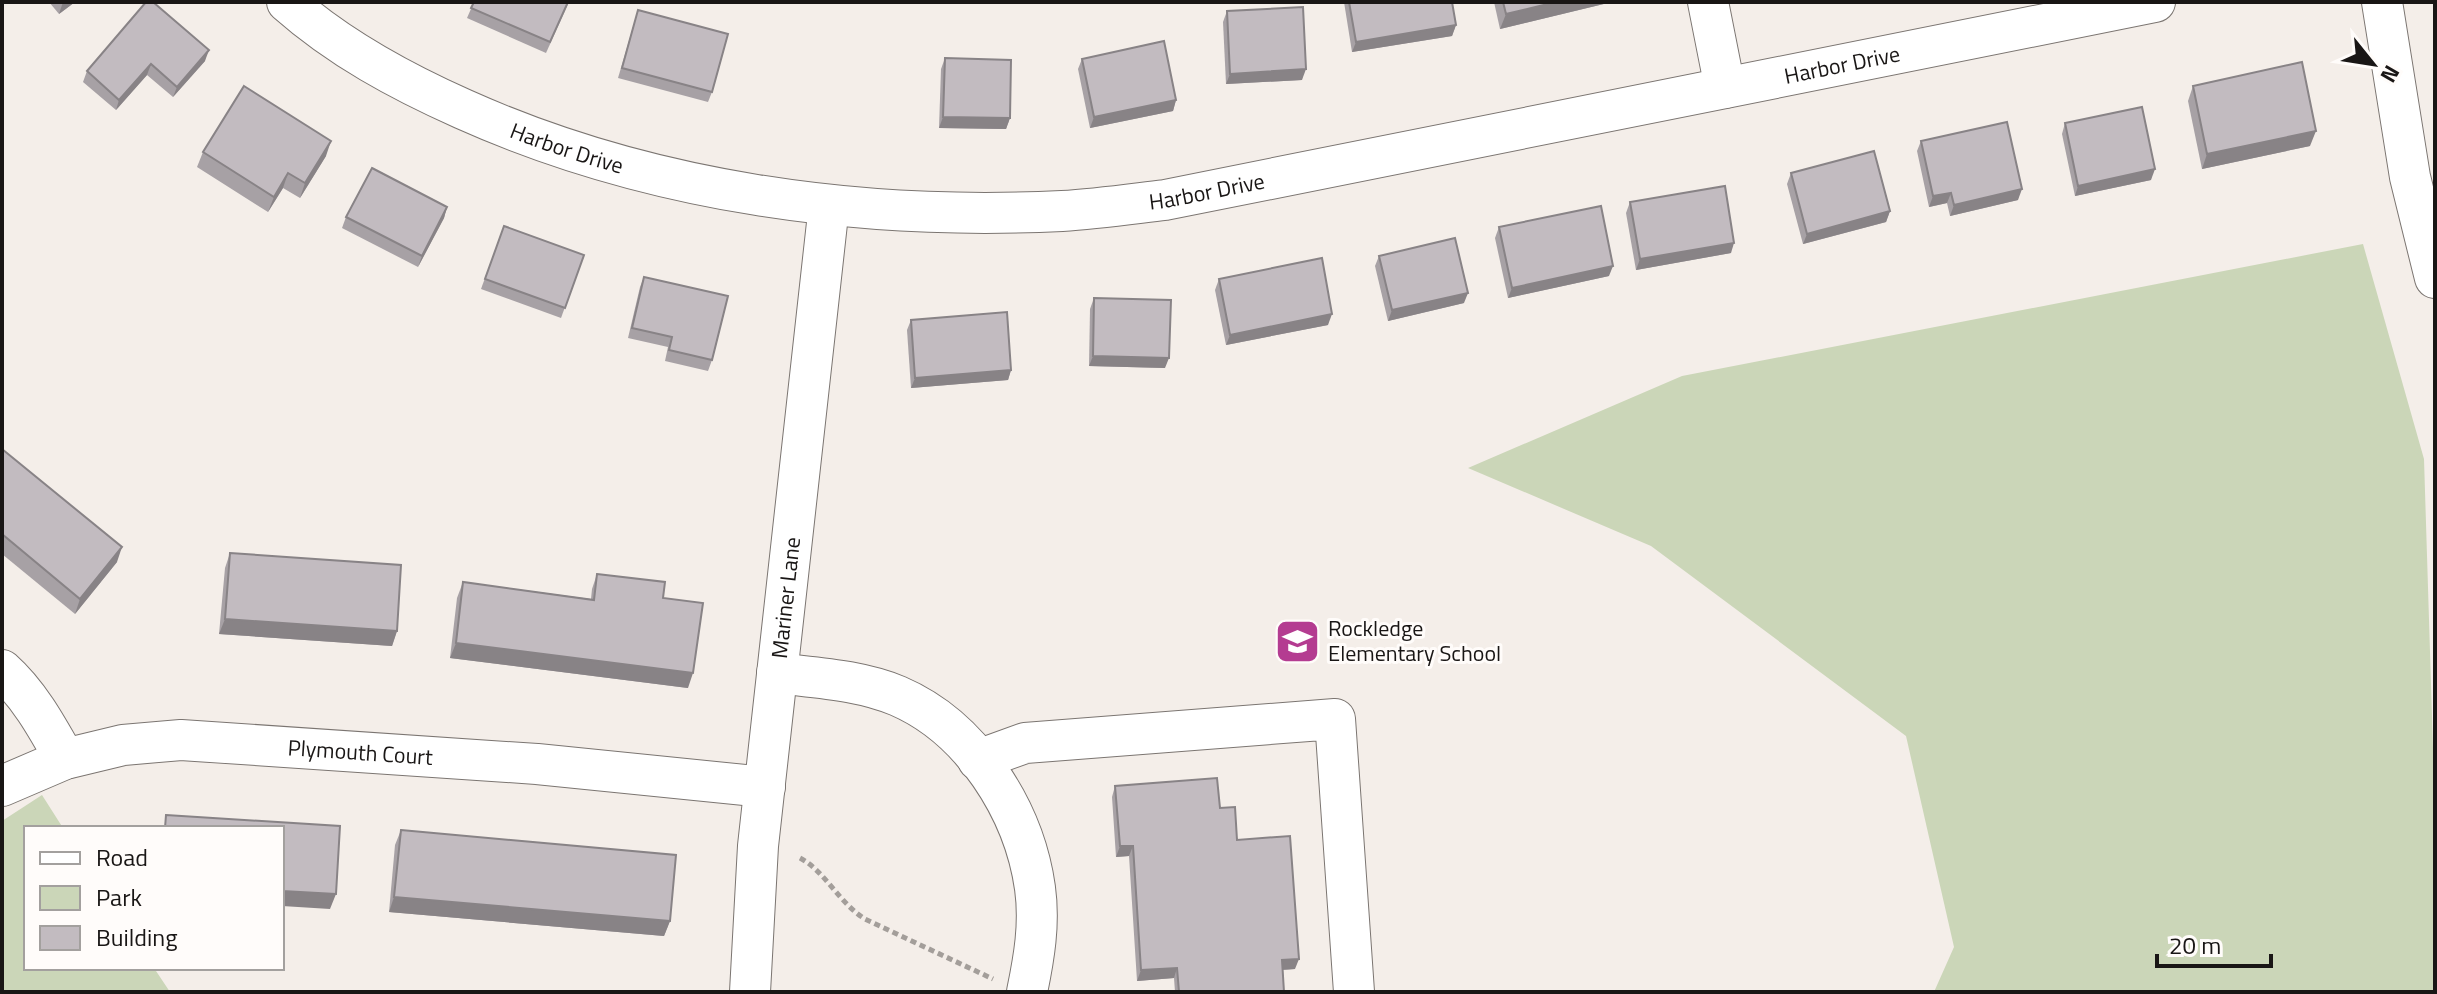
<svg xmlns="http://www.w3.org/2000/svg" width="2437" height="994" viewBox="0 0 2437 994" font-family="'Titillium Web',sans-serif">
<style>
.green{fill:#cbd6b8}
.lines{fill:none;stroke-linecap:round;stroke-linejoin:round}
.minor-casing{stroke:#7b7571;stroke-width:42}
.path{stroke:#a39e9a;stroke-width:5;stroke-dasharray:6 4;stroke-linecap:butt}
.minor{stroke:#fff;stroke-width:40}
.wall{fill:#a7a1a5}
.shaded-wall{fill:#888386}
.building{fill:#c2bbc0;stroke:#888386;stroke-width:2}
.labels{text-anchor:middle;dominant-baseline:central;stroke-width:6;stroke-linejoin:round;paint-order:stroke}
.street-label{font-size:22px;fill:#191615;stroke:#fffcfa}
.poi-label{font-size:22px;fill:#191615;stroke:#fffcfa;text-anchor:start}
</style>
<rect width="100%" height="100%" fill="#f4eee9"/>
<g class="green">
<polygon points="2363,244 2424,459 2433,748 2435,992 1934,992 1954,947 1906,736 1651,546 1468,468 1682,376"/>
<polygon points="42,795 63,828 26,828 26,968 154,968 170,992 2,992 2,821"/>
</g>
<g class="lines">
<defs>
<g id="minor">
<path id="s1" d="M287,2C339,48 400,81 463,109C648,192 860,221 1062,211C1097,209 1131,204 1165,200L2155,2"/>
<polyline points="1708,2 1725,88"/>
<polyline points="2382,2 2410,177 2435,278"/>
<path d="M2,670C29,694 47,727 65,759"/>
<path d="M777,673C817,678 860,680 898,696C972,728 1024,810 1035,888C1040,924 1034,958 1027,992"/>
<polyline points="978,760 1025,743 1335,719 1354,992"/>
<path id="s2" d="M2,786L65,759L123,745L181,740L537,764L765,787"/>
<path id="s3" d="M750,992L758,846L829,205"/>
</g>
</defs>
<use href="#minor" class="minor-casing"/>
<path class="path" d="M800,858C825,871 839,903 865,919L993,979"/>
<use href="#minor" class="minor"/>
</g>
<g class="wall">
<polygon points="49,2 75,2 59,14"/>
<polygon points="146,2 205,61 173,97 147,75 116,110 83,82 87,71"/>
<polygon points="474,2 569,2 546,53 467,18"/>
<polygon points="1344,2 1452,2 1456,25 1452,36 1352,52"/>
<polygon points="1494,2 1612,2 1500,29"/>
<polygon points="638,10 712,92 708,102 618,78"/>
<polygon points="1227,11 1302,80 1226,84 1223,22"/>
<polygon points="945,58 1010,118 1006,129 939,128 941,69"/>
<polygon points="1082,59 1176,100 1173,111 1090,128 1078,69"/>
<polygon points="2193,86 2310,146 2202,169 2188,101"/>
<polygon points="2065,123 2151,180 2075,196 2062,134"/>
<polygon points="1921,141 2018,200 1950,216 1947,203 1929,207 1917,151"/>
<polygon points="203,152 326,156 300,198 283,188 268,212 197,167"/>
<polygon points="1791,173 1890,211 1886,222 1803,244 1787,184"/>
<polygon points="1630,202 1731,253 1636,270 1626,213"/>
<polygon points="447,207 444,218 418,267 342,228 346,217"/>
<polygon points="504,226 584,255 561,318 481,289"/>
<polygon points="1499,227 1609,276 1508,298 1495,238"/>
<polygon points="1379,256 1464,303 1388,321 1375,266"/>
<polygon points="644,277 712,360 708,371 665,361 668,347 628,338 640,287"/>
<polygon points="1219,279 1328,325 1226,345 1215,290"/>
<polygon points="1094,298 1165,368 1089,366 1090,309"/>
<polygon points="911,320 1011,370 1008,380 911,388 907,330"/>
<polygon points="2,449 117,562 75,614 2,554"/>
<polygon points="230,553 397,631 392,646 219,634 225,568"/>
<polygon points="597,574 663,598 688,688 450,658 457,598 463,582 591,599 592,589"/>
<polygon points="1115,786 1220,808 1237,840 1295,969 1283,970 1284,992 1175,992 1174,978 1137,981 1129,856 1116,857 1112,797"/>
<polygon points="401,830 670,921 664,936 389,912 395,845"/>
</g>
<g class="shaded-wall">
<polygon points="63,2 75,2 59,14"/>
<polygon points="1556,2 1612,2 1500,29 1506,14"/>
<polygon points="1456,25 1452,36 1352,52 1356,42"/>
<polygon points="209,50 205,61 173,97 177,87"/>
<polygon points="151,64 147,75 116,110 119,100"/>
<polygon points="1306,69 1302,80 1226,84 1230,74"/>
<polygon points="1176,100 1173,111 1090,128 1094,117"/>
<polygon points="943,117 1010,118 1006,129 939,128"/>
<polygon points="2316,131 2310,146 2202,169 2207,154"/>
<polygon points="331,141 326,156 300,198 305,183"/>
<polygon points="2155,169 2151,180 2075,196 2078,186"/>
<polygon points="288,173 283,188 268,212 274,197"/>
<polygon points="2022,189 2018,200 1950,216 1954,205"/>
<polygon points="1951,193 1947,203 1929,207 1933,196"/>
<polygon points="447,207 444,218 418,267 422,256"/>
<polygon points="1890,211 1886,222 1803,244 1807,234"/>
<polygon points="1734,243 1731,253 1636,270 1640,259"/>
<polygon points="1613,266 1609,276 1508,298 1512,288"/>
<polygon points="1468,293 1464,303 1388,321 1392,310"/>
<polygon points="1332,314 1328,325 1226,345 1230,335"/>
<polygon points="1093,356 1169,358 1165,368 1089,366"/>
<polygon points="1011,370 1008,380 911,388 915,378"/>
<polygon points="122,547 117,562 75,614 80,599"/>
<polygon points="225,619 397,631 392,646 219,634"/>
<polygon points="456,643 693,673 688,688 450,658"/>
<polygon points="1120,846 1133,846 1129,856 1116,857"/>
<polygon points="282,891 336,894 330,909 282,906"/>
<polygon points="394,897 670,921 664,936 389,912"/>
<polygon points="1299,959 1295,969 1278,970 1282,960"/>
<polygon points="1177,968 1174,978 1137,981 1141,970"/>
</g>
<g class="building">
<polygon points="146,2 153,2 209,50 177,87 151,64 119,100 87,71"/>
<polygon points="474,2 568,2 550,42 471,8"/>
<polygon points="1349,2 1452,2 1456,25 1356,42"/>
<polygon points="1503,2 1556,2 1506,14"/>
<polygon points="1303,7 1306,69 1230,74 1227,11"/>
<polygon points="638,10 728,34 712,92 622,68"/>
<polygon points="1164,41 1176,100 1094,117 1082,59"/>
<polygon points="945,58 1011,60 1010,118 943,117"/>
<polygon points="2302,62 2316,131 2207,154 2193,86"/>
<polygon points="244,86 331,141 305,183 288,173 274,197 203,152"/>
<polygon points="2142,107 2155,169 2078,186 2065,123"/>
<polygon points="2007,122 2022,189 1954,205 1951,193 1933,196 1921,141"/>
<polygon points="1874,151 1890,211 1807,234 1791,173"/>
<polygon points="372,168 447,207 422,256 346,217"/>
<polygon points="1725,186 1734,243 1640,259 1630,202"/>
<polygon points="1601,206 1613,266 1512,288 1499,227"/>
<polygon points="504,226 584,255 565,308 485,279"/>
<polygon points="1455,238 1468,293 1392,310 1379,256"/>
<polygon points="1322,258 1332,314 1230,335 1219,279"/>
<polygon points="644,277 728,296 712,360 669,350 672,337 632,328"/>
<polygon points="1094,298 1171,300 1169,358 1093,356"/>
<polygon points="1007,312 1011,370 915,378 911,320"/>
<polygon points="2,449 122,547 80,599 2,534"/>
<polygon points="230,553 401,565 397,631 225,619"/>
<polygon points="597,574 665,582 663,598 703,603 693,673 456,643 463,582 594,600"/>
<polygon points="1217,778 1220,808 1235,807 1237,840 1290,836 1299,959 1282,960 1284,992 1179,992 1177,968 1141,970 1133,846 1120,846 1115,786"/>
<polygon points="166,815 340,826 336,894 282,891 282,828 165,828"/>
<polygon points="401,830 676,855 670,921 394,897"/>
</g>
<defs>
<symbol id="school-square" viewBox="-11 -11 22 22"><rect x="-9" y="-9" width="18" height="18" rx="4" fill="#b43c91" stroke="#fffcfa"/><path d="M0-5L7-2L0 1L-7-2ZM-4 1L0 2.5L4 1V4Q0 6-4 4Z" fill="#fff"/></symbol>
</defs>
<g fill-rule="evenodd">
<use href="#school-square" x="1272" y="616" width="51" height="51"/>
</g>
<g class="labels">
<g class="street-label">
<text stroke="none"><textPath href="#s1" startOffset="1614">Harbor Drive</textPath></text>
<text stroke="none"><textPath href="#s1" startOffset="318">Harbor Drive</textPath></text>
<text stroke="none"><textPath href="#s1" startOffset="966">Harbor Drive</textPath></text>
<text stroke="none"><textPath href="#s3" startOffset="396">Mariner Lane</textPath></text>
<text stroke="none"><textPath href="#s2" startOffset="366">Plymouth Court</textPath></text>
</g>
<g class="poi-label">
<text x="1328" y="628">Rockledge<tspan x="1328" dy="25">Elementary School</tspan></text>
</g>
</g>
<rect width="2437" height="994" fill="none" stroke="#191615" stroke-width="8"/>
<rect x="24" y="826" width="260" height="144" fill="#fffcfa" stroke="#a3a09e" stroke-width="2"/>
<rect x="40" y="852" width="40" height="12" fill="#ffffff" stroke="#a3a09e" stroke-width="2"/>
<text x="96" y="866" font-size="24" fill="#191615">Road</text>
<rect x="40" y="886" width="40" height="24" fill="#cbd6b8" stroke="#a3a09e" stroke-width="2"/>
<text x="96" y="906" font-size="24" fill="#191615">Park</text>
<rect x="40" y="926" width="40" height="24" fill="#c2bbc0" stroke="#a3a09e" stroke-width="2"/>
<text x="96" y="946" font-size="24" fill="#191615">Building</text>
<g transform="translate(2373 64) rotate(120)" stroke="#fffcfa" stroke-width="6" paint-order="stroke">
<path d="M0-6L14 30L0 20L-14 30Z" fill="#191615"/>
<text y="-12" font-size="22" font-weight="bold" text-anchor="middle" fill="#191615">N</text>
</g>
<path d="M2157 954v12h114v-12" fill="none" stroke="#191615" stroke-width="4"/>
<text x="2169" y="954" font-size="24" fill="#191615" stroke="#fffcfa" stroke-width="6" paint-order="stroke">20 m</text>
</svg>
